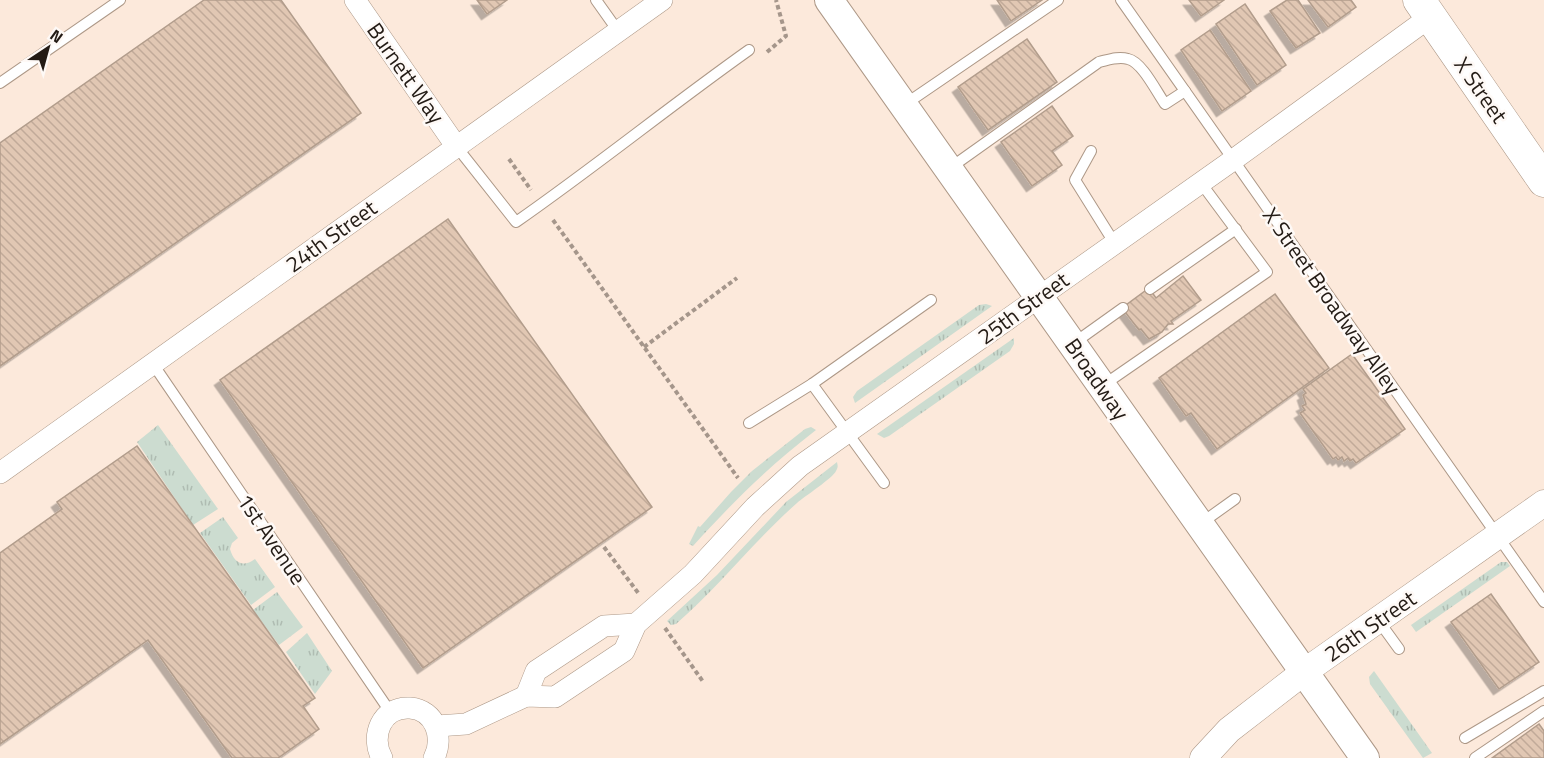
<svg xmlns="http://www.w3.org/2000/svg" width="1544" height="758" viewBox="0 0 1544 758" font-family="'Titillium Web',sans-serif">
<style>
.grass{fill:url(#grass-tufts)}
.building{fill:url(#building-back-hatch);stroke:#b29d8c;stroke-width:1.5;filter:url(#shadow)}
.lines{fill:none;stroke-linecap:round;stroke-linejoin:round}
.service-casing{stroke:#ad9887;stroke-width:12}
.minor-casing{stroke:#ad9887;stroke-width:22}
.tertiary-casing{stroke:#ad9887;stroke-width:27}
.secondary-casing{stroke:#ad9887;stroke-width:30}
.primary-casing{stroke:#ad9887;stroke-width:33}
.path{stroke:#a5968b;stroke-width:4;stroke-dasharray:4.5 3;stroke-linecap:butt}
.service{stroke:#fff;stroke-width:10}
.minor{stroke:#fff;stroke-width:21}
.tertiary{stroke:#fff;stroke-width:26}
.secondary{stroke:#fff;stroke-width:28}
.primary{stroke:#fff;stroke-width:32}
.labels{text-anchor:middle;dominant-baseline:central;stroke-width:5;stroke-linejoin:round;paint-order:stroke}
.street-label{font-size:22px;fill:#231b15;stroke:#fef9f6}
</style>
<defs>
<pattern id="grass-tufts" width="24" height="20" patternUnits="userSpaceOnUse" patternTransform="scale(1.5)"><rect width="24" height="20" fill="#ccdcd0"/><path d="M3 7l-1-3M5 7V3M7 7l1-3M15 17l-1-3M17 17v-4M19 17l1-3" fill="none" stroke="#afbcb2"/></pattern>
<pattern id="building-back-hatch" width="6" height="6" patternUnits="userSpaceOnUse" patternTransform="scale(1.5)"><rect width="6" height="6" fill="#e1c7b3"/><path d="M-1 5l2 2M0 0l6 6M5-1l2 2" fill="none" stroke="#c1aa99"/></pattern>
<filter id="shadow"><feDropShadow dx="-5.5" dy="5.5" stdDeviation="0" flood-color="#0004"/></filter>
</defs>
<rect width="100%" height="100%" fill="#fce9db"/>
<g class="grass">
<polygon points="986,304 992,306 855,403 853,397 857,391 979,305"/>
<polygon points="1014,338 1014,344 1010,351 889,436 884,438 877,434"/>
<polygon points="158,425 218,509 193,525 137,442"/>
<path d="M811,427L816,430C768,467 733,502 693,546L689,544L698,526L700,527L731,492L752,471L805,429Z"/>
<path d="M837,462C838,467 838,467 836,471C833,478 805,496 797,503C754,541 719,587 676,624L671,625L667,621L717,575L786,502Z"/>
<path d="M223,517L238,538L232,543L230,549C234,563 243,568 255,559L275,587L251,605L200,533Z"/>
<polygon points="1501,562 1507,562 1510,566 1416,632 1411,625"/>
<polygon points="277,592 303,627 279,645 253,610"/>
<polygon points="307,633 332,671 315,694 286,652"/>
<polygon points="1374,671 1432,753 1423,758 1370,684 1369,677"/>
</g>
<g class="building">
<polygon points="204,0 281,0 361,113 0,366 0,143"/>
<polygon points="477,0 507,0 487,14"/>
<polygon points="997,0 1042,0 1011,21"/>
<polygon points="1189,0 1224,0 1201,16"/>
<polygon points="1287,0 1298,0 1320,33 1296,48 1270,11"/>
<polygon points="1308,0 1351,0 1356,7 1328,27"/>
<polygon points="1245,4 1286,65 1257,85 1216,24"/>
<polygon points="1210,30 1251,91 1222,111 1181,50"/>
<polygon points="1027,39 1057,82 988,130 958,87"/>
<polygon points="1052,106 1073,136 1052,151 1062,165 1032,186 1001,142"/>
<polygon points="448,219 652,507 423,668 220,380"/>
<polygon points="1183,276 1201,300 1171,321 1173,324 1168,324 1162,332 1149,339 1141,329 1139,330 1122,308 1149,288 1156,298"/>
<polygon points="1275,294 1329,368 1217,449 1191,413 1186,416 1159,378"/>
<polygon points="1352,354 1405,429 1356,463 1353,459 1350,461 1348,458 1344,461 1342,457 1338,460 1336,457 1333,459 1300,413 1305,410 1302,406 1306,404 1303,395 1306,393 1303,389"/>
<polygon points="137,446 315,698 303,706 319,729 278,758 232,758 148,640 0,744 0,553 62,509 57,502"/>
<polygon points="1491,594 1539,662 1499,689 1451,622"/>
<polygon points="1539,724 1544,731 1544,758 1492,758"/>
</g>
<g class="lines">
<defs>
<g id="service">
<polyline points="596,0 618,31"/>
<polyline points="1121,0 1544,602"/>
<polyline points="0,83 120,0"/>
<polyline points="904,105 1058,0"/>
<path d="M456,146L516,222C595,167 670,106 749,50"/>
<polyline points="1091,151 1075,180 1115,244"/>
<path d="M950,168L1099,62C1108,60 1118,56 1128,59C1142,62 1156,91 1165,104L1185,91"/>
<polyline points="1150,289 1236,229"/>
<polyline points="1074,343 1123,308"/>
<polyline points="153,364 391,713"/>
<polyline points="812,384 884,483"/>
<polyline points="1102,386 1267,272 1201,183"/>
<polyline points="749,423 812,384 931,300"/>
<polyline points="1200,524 1235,499"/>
<polyline points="1378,620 1399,649"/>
<polyline points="1465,738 1544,691"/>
<polyline points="1475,758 1544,711"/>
</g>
<g id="minor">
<polyline points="355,0 456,146"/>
<polyline points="0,473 662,0"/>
<polyline points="526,696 536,671 604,626 636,624"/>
<polyline points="437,726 466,724 526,696 555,697 624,651 636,624 693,574 755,507 800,466 1233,160 1430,17"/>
<path d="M382,758C370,737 381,706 410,708C436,710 444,738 434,758"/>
</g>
<polyline id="tertiary" points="1203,758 1229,730 1304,672 1544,503"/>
<polyline id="secondary" points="829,0 1365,758"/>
<polyline id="primary" points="1419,0 1544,181"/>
</defs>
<use href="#service" class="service-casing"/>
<use href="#minor" class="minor-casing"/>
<use href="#tertiary" class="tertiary-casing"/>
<use href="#secondary" class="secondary-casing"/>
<use href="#primary" class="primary-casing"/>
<g class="path">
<polyline points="767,52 786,36 776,0"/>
<polyline points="509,159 531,190"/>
<polyline points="553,220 738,478"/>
<polyline points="644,347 737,278"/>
<polyline points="604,547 639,594"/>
<polyline points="665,628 704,683"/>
</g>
<use href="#service" class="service"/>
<use href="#minor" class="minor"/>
<use href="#tertiary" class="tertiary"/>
<use href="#secondary" class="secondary"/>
<use href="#primary" class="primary"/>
</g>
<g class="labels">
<g class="street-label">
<text transform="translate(406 73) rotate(55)">Burnett Way</text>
<text transform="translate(1481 90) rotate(55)">X Street</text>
<text transform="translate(331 236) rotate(-36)">24th Street</text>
<text transform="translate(1332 301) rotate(55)">X Street Broadway Alley</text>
<text transform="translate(1023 308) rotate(-36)">25th Street</text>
<text transform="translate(1097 379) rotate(55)">Broadway</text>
<text transform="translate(272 539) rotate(56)">1st Avenue</text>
<text transform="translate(1370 626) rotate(-35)">26th Street</text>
</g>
</g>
<g transform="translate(48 48) rotate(36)" stroke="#fef9f6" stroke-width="4.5" paint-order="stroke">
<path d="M0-4.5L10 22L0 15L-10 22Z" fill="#231b15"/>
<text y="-9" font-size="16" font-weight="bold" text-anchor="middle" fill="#231b15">N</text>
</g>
</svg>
